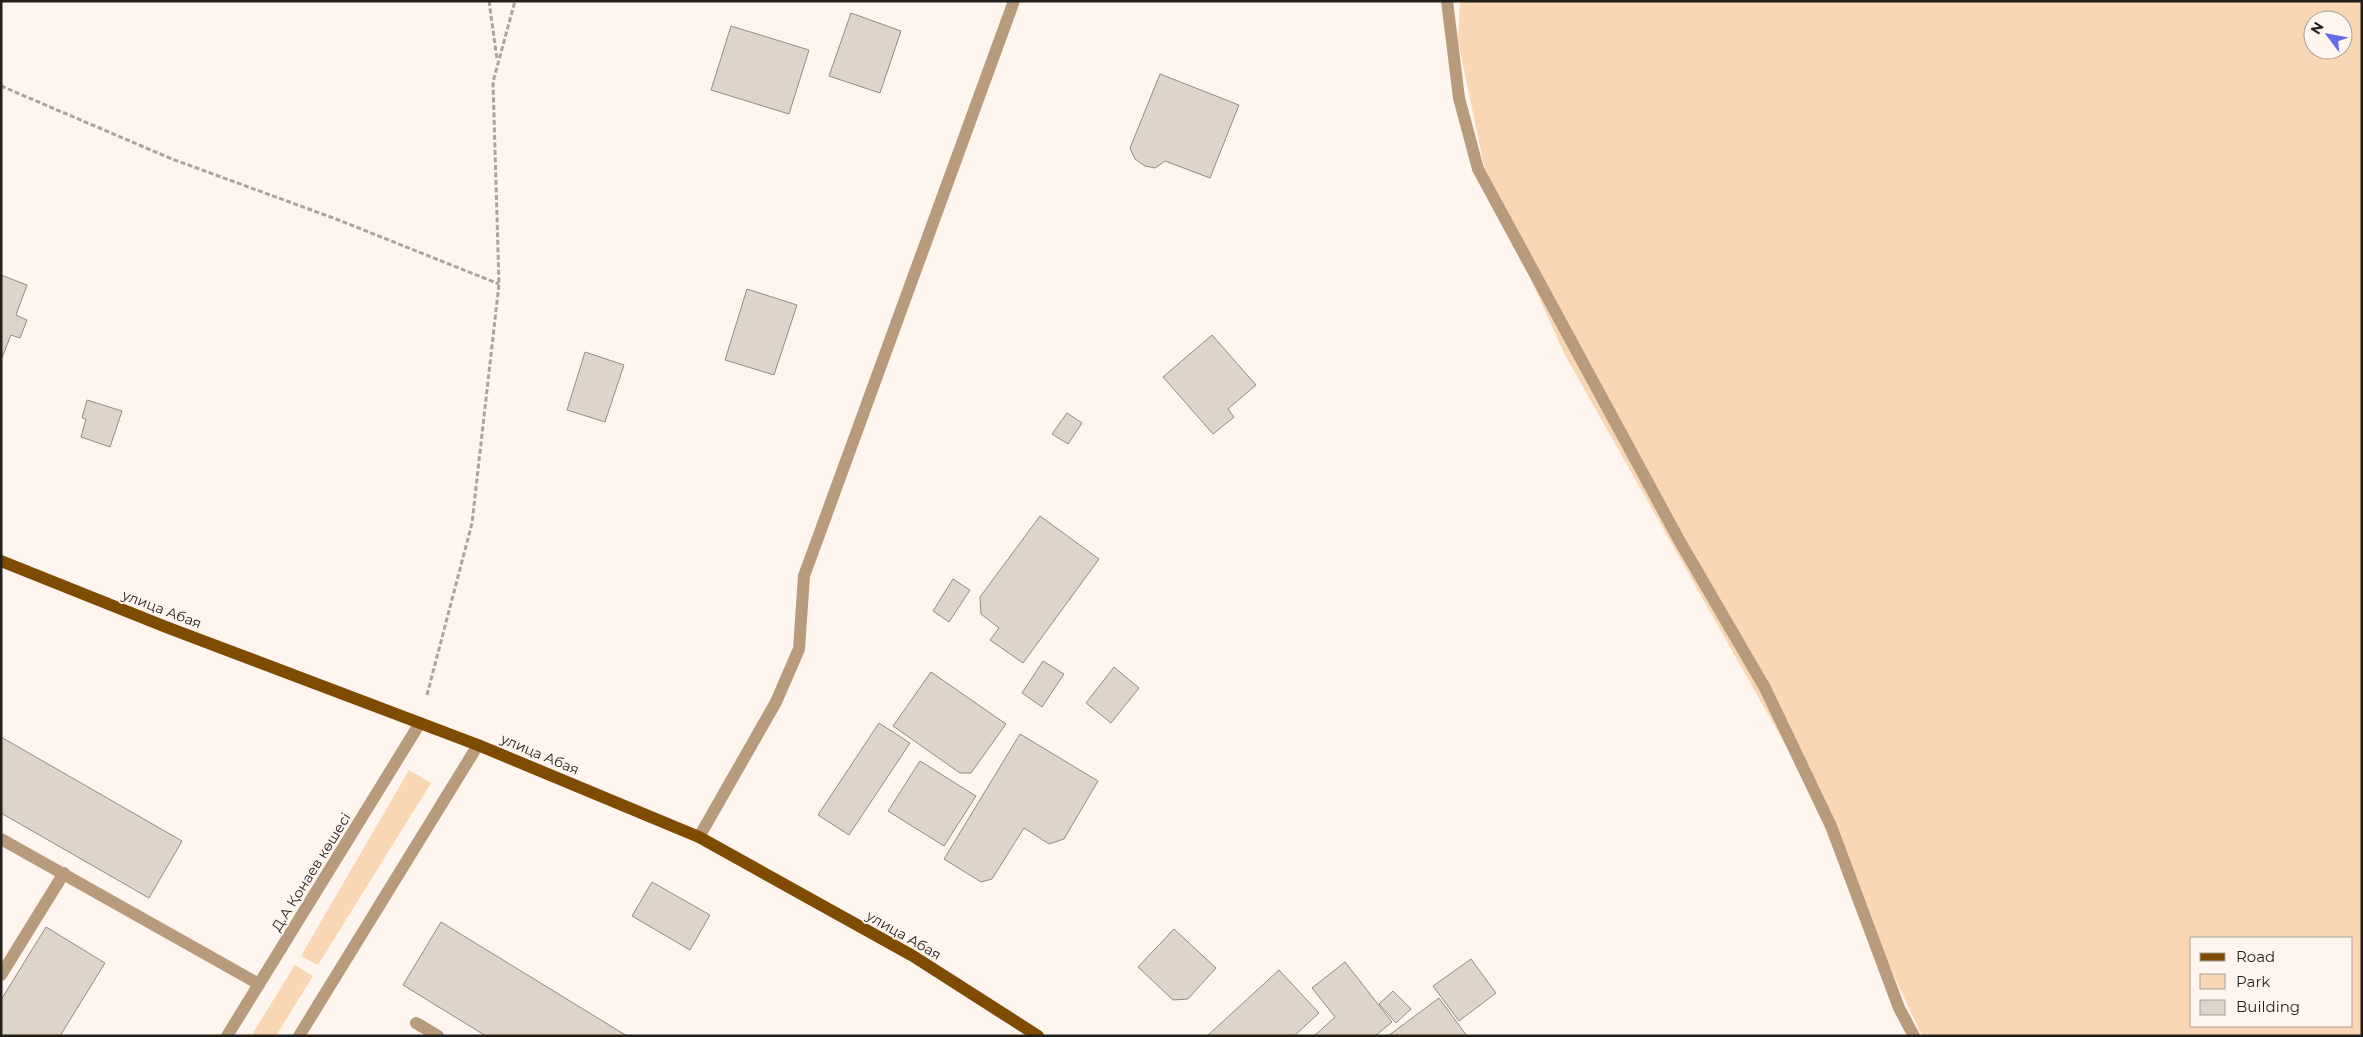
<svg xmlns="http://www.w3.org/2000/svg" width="2363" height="1037" viewBox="0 0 2363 1037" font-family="Montserrat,sans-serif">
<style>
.green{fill:#f9d6b4;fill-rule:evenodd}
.building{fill:#ded4ca;stroke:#938a81}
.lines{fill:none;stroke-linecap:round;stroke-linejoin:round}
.path{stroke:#aba49e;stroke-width:3;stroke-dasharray:5 2.5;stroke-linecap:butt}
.minor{stroke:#b89a7c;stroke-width:12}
.major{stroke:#7f4b00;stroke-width:12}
.labels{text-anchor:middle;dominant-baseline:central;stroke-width:4;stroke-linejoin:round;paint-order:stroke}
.street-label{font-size:14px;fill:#221e1b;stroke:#fef6ee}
</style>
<rect width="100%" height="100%" fill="#fef6ee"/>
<g class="green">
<path d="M1460,1H2362V1036H1922L1791,755L1565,355L1488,185L1458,41ZM2313,20H2343V50H2313ZM2192,938H2352V1026H2192Z"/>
<polygon points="409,770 431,783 318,965 301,956"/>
<polygon points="295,965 313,976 276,1036 251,1036"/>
</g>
<g class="building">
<polygon points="851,13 901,31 880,93 829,76"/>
<polygon points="731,26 809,50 789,114 711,90"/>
<polygon points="1160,74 1239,105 1210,178 1165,161 1155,168 1145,166 1135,159 1130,148"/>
<polygon points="1,275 27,285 16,315 27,320 20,338 11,335 1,360"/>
<polygon points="747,289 797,305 774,375 725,360"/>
<polygon points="1212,335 1256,385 1228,409 1234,417 1213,434 1163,377"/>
<polygon points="585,352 624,365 605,422 567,410"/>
<polygon points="87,400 122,411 110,447 81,437 86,419 82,418"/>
<polygon points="1067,413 1082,423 1068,444 1052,434"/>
<polygon points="1040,516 1099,559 1023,663 990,640 999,628 981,614 980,597"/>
<polygon points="953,579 970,590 949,622 933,611"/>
<polygon points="1043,661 1064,674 1042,707 1022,693"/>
<polygon points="1114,667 1139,688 1111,723 1086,703"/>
<polygon points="931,672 1006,724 971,773 960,773 893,726"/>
<polygon points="879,723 910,743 849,835 818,815"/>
<polygon points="1020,734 1098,781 1064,839 1049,844 1024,828 992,879 981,882 944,859"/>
<polygon points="1,737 182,841 149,898 1,813"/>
<polygon points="920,761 976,796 944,846 888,811"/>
<polygon points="652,882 710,915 690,950 632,916"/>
<polygon points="441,922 627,1036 486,1036 403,985"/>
<polygon points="46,927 105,963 60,1036 1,1036 1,1000"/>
<polygon points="1174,929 1216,968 1188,999 1173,1000 1138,967"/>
<polygon points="1471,959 1496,993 1459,1021 1433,986"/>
<polygon points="1345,962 1392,1022 1375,1036 1314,1036 1335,1017 1312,988"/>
<polygon points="1279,970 1319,1013 1294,1036 1207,1036"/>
<polygon points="1393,991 1411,1009 1396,1023 1379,1004"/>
<polygon points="1439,998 1467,1036 1388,1036"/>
</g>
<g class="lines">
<g class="path">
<polyline points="489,1 497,59"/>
<polyline points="1,86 172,159 336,219 499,284"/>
<polyline points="427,695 472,523 499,284 493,82 515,1"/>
</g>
<g class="minor">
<polyline points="1447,1 1459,98 1478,169 1679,540 1765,688 1831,826 1899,1008 1914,1036"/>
<polyline points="699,837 776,702 799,649 804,576 1014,1"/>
<polyline points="1,839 259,984"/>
<polyline points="1,975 64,873"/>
<polyline points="416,1023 438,1036"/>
<polyline points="227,1036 420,723"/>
<polyline points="299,1036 478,745"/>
</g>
<polyline class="major" points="1,561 166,627 478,745 699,837 913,956 1038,1036"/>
</g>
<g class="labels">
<g class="street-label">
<text transform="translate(162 609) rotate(21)">улица Абая</text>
<text transform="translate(540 754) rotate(23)">улица Абая</text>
<text transform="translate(311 872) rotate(-58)">Д.А Қонаев көшесі</text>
<text transform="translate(904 935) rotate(30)">улица Абая</text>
</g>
</g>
<rect width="2363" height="1037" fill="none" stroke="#221e1b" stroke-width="5"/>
<rect x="2190" y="937" width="162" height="90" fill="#fef6ee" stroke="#a6a09a"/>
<rect x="2200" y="953" width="25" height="8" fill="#7f4b00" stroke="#a6a09a"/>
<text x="2236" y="962" font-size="15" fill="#221e1b">Road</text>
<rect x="2200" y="974" width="25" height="15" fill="#f9d6b4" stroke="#a6a09a"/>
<text x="2236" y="987" font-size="15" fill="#221e1b">Park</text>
<rect x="2200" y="1000" width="25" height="15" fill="#ded4ca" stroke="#a6a09a"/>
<text x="2236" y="1012" font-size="15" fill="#221e1b">Building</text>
<g transform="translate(2328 35) rotate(302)"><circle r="24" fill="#fef6ee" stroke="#a6a09a"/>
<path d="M0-4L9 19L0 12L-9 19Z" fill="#656de6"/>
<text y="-8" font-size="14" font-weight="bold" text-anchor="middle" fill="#221e1b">N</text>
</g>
</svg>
